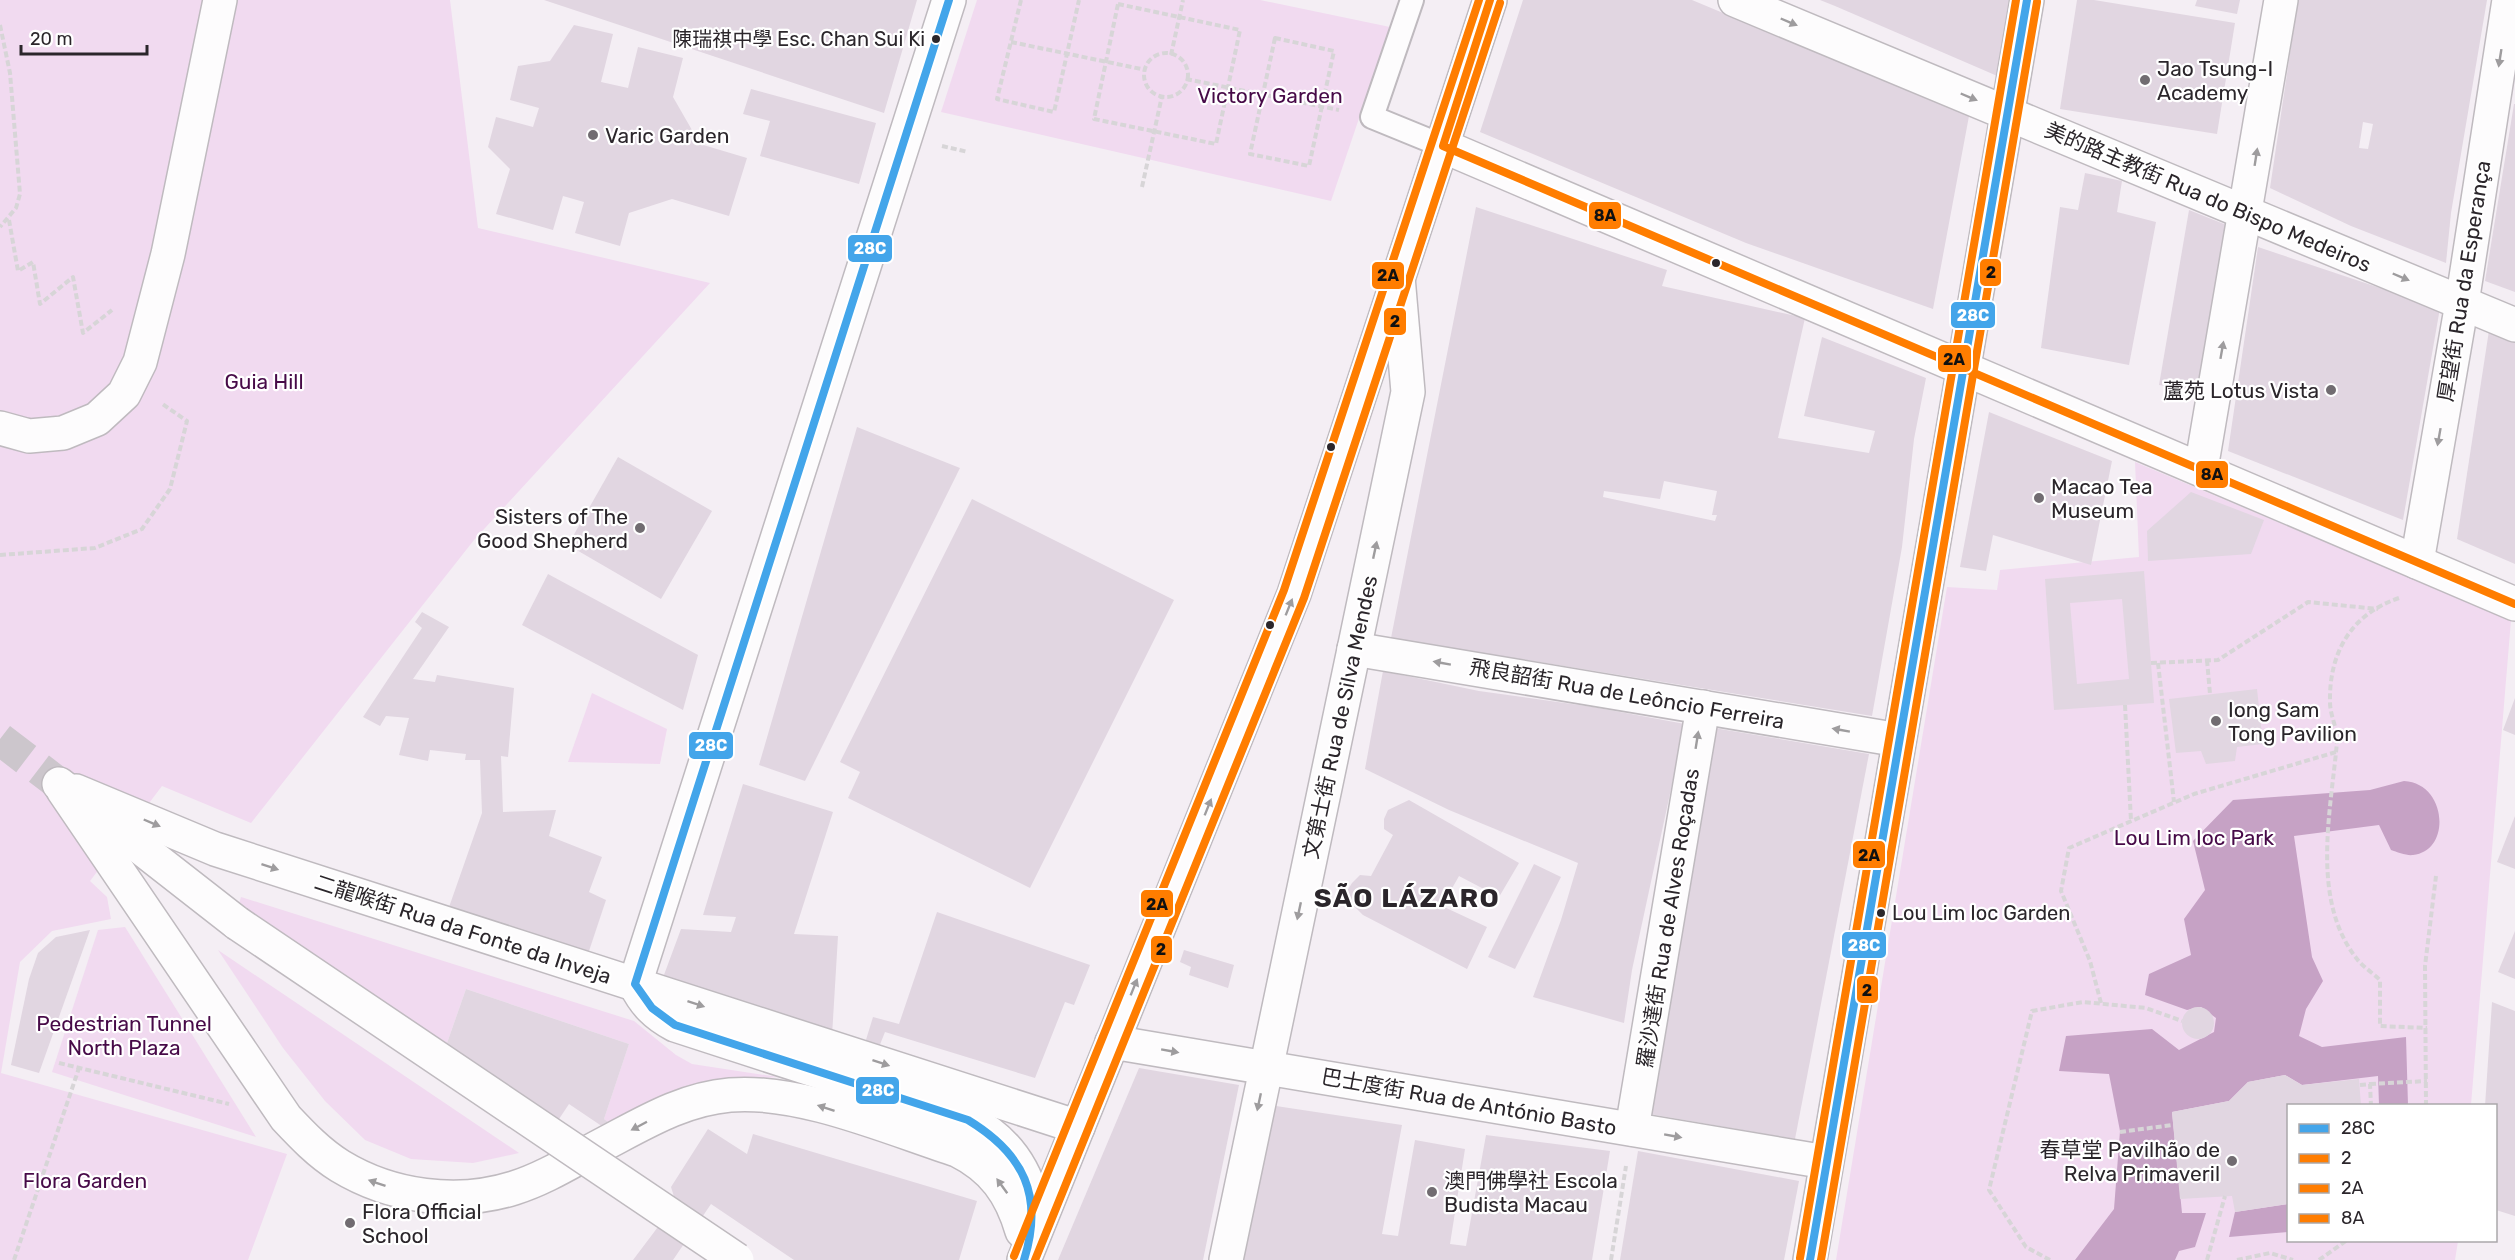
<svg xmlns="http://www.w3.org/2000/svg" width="2515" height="1260" viewBox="0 0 2515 1260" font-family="Rubik,'Noto Sans SC',sans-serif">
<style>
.green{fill:#f1daf0}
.water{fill:#c6a2c5}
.building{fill:#e1d6e1;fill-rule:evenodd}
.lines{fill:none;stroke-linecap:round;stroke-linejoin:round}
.primary-tunnel{stroke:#ccc6cc;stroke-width:33;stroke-dasharray:33 16;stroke-linecap:butt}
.lane-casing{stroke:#bfbabf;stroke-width:26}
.street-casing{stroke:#bfbabf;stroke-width:36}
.secondary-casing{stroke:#bfbabf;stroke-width:36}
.primary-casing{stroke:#bfbabf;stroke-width:36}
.path{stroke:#d7d5d7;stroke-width:4;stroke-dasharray:6 3;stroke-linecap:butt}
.lane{stroke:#fdfcfd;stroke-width:22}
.street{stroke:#fdfcfd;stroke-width:33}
.secondary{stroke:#fdfcfd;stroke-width:33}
.primary{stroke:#fdfcfd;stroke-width:33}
.primary-bridge-casing{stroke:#bfbabf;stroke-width:36;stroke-linecap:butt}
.primary-bridge{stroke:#fdfcfd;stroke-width:33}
.bus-1-casing{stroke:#fff;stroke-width:12}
.bus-2-casing{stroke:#fff;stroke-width:12}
.bus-3-casing{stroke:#fff;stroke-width:12}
.bus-4-casing{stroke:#fff;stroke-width:12}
.bus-1{stroke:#43a5ea;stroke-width:8}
.bus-2{stroke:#ff7d00;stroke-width:8}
.bus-3{stroke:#ff7d00;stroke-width:8}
.bus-4{stroke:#ff7d00;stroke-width:8}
.oneway{fill:#9e9c9e}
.bus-dot{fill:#2b262b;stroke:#fff;stroke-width:2}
.poi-dot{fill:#716c71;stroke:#fff;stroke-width:2}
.labels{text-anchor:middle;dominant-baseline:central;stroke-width:4.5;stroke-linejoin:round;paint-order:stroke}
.bus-label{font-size:20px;fill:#2b262b;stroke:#fff;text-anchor:end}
.poi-label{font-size:21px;fill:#2b262b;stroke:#fff;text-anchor:start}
.park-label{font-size:21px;fill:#470a48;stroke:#fff}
.street-label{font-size:21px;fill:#2b262b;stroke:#fff}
.district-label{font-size:27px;font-weight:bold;letter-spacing:1.5px;fill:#2b262b;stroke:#fff}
.line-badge{stroke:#fff;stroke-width:2}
.badge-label{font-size:16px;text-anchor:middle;font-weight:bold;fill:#fff}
.pale-badge-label{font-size:16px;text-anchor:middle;font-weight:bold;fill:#111}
</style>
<rect width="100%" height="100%" fill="#f4eef4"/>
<g class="green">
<polygon points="0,0 450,0 478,228 710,283 474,540 251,823 162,786 90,881 107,897 111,919 52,931 20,962 1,1073 287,1154 248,1260 0,1260"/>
<polygon points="977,0 1260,0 1390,27 1331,201 941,112"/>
<polygon points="2135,462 2511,620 2471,1105 2288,1106 2288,1240 2458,1241 2455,1260 1836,1260 1947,587 1997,590 2000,570 2139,557"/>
<polygon points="592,693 667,729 660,764 568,762"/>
<polygon points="241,897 634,1021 676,1055 692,1064 778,1077 731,1081 619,1130 604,1119 629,1044 466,989 446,1046 239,904"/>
<polygon points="125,927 256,1137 52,1072 98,930"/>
<polygon points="218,950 519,1153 473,1163 411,1159 365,1140 325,1101 283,1048"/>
</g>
<g class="water">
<path d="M2404,781C2447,783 2452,851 2413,855C2407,856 2397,852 2391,850L2379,825L2294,836L2312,957L2323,981L2306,1009L2299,1036L2322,1047L2406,1037L2408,1105H2379L2378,1076L2302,1085L2285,1075L2248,1082L2229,1101L2172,1112L2182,1213H2206L2195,1247L2179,1251L2175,1260H2075L2114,1209L2120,1131L2109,1074L2059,1071L2066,1036L2152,1029L2179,1050L2214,1032L2216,1018L2201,1007L2187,1010L2145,995L2149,974L2191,955L2184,919L2205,890L2193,841L2233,800L2370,790Z"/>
<polygon points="2288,1204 2288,1232 2229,1237 2235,1212"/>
</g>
<g class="building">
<polygon points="544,0 917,0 884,113"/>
<polygon points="1523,0 1692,0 1809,49 1884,76 1969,116 1933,309 1746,243 1480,132"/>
<polygon points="1820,0 2012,0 2002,78 1835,6"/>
<polygon points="2077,0 2094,0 2235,23 2217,134 2060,109"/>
<polygon points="2197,0 2240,0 2237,14 2195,6"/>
<path d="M2298,0H2487L2451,213L2446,263L2351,226L2270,188ZM2363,122L2373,124L2368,149L2359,148Z"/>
<polygon points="574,25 613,34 601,82 628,88 638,47 683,58 673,97 700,144 747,158 729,216 672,199 629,213 620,246 575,233 584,202 563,196 553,230 496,214 510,169 488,147 496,117 533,127 539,108 510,100 518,66 550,61"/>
<polygon points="751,89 876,123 859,184 760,156 770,121 743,114"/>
<polygon points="2514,104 2515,104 2515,292 2485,281"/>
<polygon points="2085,173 2122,181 2117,212 2156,222 2129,365 2041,348 2060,207 2078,210"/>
<path d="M1476,207L1667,270L1662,286L1805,318L1778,438L1869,453L1875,431L1804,416L1822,337L1926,378L1914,439L1902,547L1872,716L1391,638ZM1664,481L1717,491L1712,515H1717L1715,521L1603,497L1604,491L1660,499Z"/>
<polygon points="2189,210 2229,226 2200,391 2159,385"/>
<polygon points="2258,247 2440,308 2403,520 2228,451"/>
<polygon points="2490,324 2515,335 2515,564 2457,539"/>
<polygon points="1989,412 2112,461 2091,565 1993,535 1986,571 1960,567"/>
<polygon points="857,427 960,468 805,781 759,765"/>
<polygon points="618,457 712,511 661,599 568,545"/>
<polygon points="2191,492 2264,520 2251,554 2148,561 2147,531"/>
<polygon points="972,499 1174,600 1030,888 848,798 860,772 840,762"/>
<path d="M2144,571L2154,703L2054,710L2045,579ZM2122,599L2129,679L2077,684L2070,603Z"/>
<polygon points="548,574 698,655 683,710 522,625"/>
<polygon points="422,612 449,627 413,679 435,682 437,675 514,688 508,757 501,756 503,812 556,810 549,836 602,857 589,892 606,900 587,957 448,910 482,813 480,760 465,760 466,754 430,750 428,761 399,755 409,718 386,716 380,726 363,717 422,628 415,622"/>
<polygon points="1383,671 1479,691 1593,707 1685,724 1632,970 1624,1023 1533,997 1561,920 1578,863 1449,810 1365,769"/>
<polygon points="2257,689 2263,744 2237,747 2235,761 2206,764 2201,751 2176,753 2169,699"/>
<polygon points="2515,698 2515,735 2503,730"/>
<polygon points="1714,728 1869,754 1795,1139 1650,1114"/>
<polygon points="743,784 833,812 794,934 838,936 832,1036 661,983 681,929 731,932 736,917 703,915"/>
<polygon points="1409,800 1519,863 1499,897 1459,876 1442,906 1487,927 1467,969 1363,915 1349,901 1347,891 1352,883 1360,875 1371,876 1393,835 1384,829 1384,819 1388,810"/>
<polygon points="2515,816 2515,869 2497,862"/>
<polygon points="1534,864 1561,877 1515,969 1488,957"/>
<polygon points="937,912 1090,965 1074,1005 1065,1002 1035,1078 885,1032 879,1047 865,1043 873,1017 899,1024"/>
<polygon points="90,930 39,1073 11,1065 29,979 38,953 56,937"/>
<polygon points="2515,931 2515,979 2498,972"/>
<polygon points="1184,950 1234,965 1228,988 1189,975 1191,967 1180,962"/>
<polygon points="466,989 629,1044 604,1119 619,1130 615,1135 569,1104 557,1122 446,1046"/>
<polygon points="2492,1002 2515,1011 2515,1216 2496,1210 2496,1106 2485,1106"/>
<circle cx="2198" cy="1023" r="16"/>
<polygon points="1139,1068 1239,1085 1203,1260 1058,1260"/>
<polygon points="2285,1075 2302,1085 2359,1079 2361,1106 2288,1106 2288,1204 2235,1212 2232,1196 2180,1199 2172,1112 2229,1101 2248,1082"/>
<polygon points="1276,1106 1402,1125 1382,1234 1398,1236 1415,1140 1465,1149 1450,1244 1466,1246 1486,1135 1610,1151 1592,1260 1242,1260"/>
<polygon points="708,1129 747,1154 753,1134 977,1201 959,1260 794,1260 711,1204 673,1260 633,1260 676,1203 671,1187"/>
<polygon points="1638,1151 1799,1181 1784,1260 1620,1260"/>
</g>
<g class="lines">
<polyline class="primary-tunnel" points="0,739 59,784"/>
<defs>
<polyline id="lane" points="1412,0 1372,117 1443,146"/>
<g id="street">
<path d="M949,0L635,984C645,1004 656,1015 675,1025L968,1120C1014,1143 1042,1189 1031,1241"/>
<polyline points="1735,0 2515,325"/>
<polyline points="0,428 29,436 63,433 97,419 124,394 140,362 168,254 220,0"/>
<polyline points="2201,469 2281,0"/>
<polyline points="2417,562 2462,303 2509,0"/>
<polyline points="1354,649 1899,740"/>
<path d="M63,790L286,1118C302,1135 319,1153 340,1166C391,1197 457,1206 514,1188C546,1178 575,1159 604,1144C644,1123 683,1099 730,1095C800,1089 889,1128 957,1150C993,1168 1011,1193 1022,1231"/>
<polyline points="76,791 215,849 1078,1127"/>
<polyline points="1112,1042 1826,1162"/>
<polyline points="1632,1129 1703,707"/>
<polyline points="1226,1260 1408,392 1398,277"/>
</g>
<g id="secondary">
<polyline points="1443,146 2515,604"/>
<polyline points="1024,1260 1294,594 1490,0"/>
<polyline points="1810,1260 2027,0"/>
</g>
<polyline id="primary" points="59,784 237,923"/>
</defs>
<use href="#lane" class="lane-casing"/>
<use href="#street" class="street-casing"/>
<use href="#secondary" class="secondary-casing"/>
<use href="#primary" class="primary-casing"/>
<g class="path">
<polyline points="1021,0 997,99 1054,112 1079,0"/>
<polygon points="1118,4 1240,30 1216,144 1094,119"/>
<polyline points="0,25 10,73 20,194 16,208 0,227"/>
<polygon points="1275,38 1334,51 1309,166 1250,154"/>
<polyline points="1011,42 1146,70"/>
<circle cx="1166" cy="75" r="22"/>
<polyline points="1171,55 1183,0"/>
<polyline points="1186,79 1339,110"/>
<polyline points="942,146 968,152"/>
<polyline points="1142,187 1162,96"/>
<polyline points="9,220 18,271 33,262 40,304 73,277 83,333 112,310"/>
<polyline points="0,555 95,548 142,529 170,489 187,421 161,403"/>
<path d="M2399,598C2351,614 2329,653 2330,702C2330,716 2338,729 2337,742C2331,811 2310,900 2357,959C2363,967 2373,973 2380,980V1026L2427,1028"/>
<polyline points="2207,660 2210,694"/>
<polyline points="2151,663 2218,660 2308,602 2378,609"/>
<polyline points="2158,663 2174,802"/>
<polyline points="2125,705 2131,821"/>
<polyline points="2101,1003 2090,961 2061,891 2069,848 2194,794 2336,752"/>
<polyline points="59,1063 229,1104"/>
<polyline points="2370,1084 2427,1081"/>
<polyline points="2360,1085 2370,1084 2371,1106"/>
<polyline points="2426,1106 2425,966 2436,876"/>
<polyline points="2120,1132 2172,1125"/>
<polyline points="14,1260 79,1068"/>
<polyline points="1611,1260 1626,1166"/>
<polyline points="2050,1260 2026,1247 1989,1190 2032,1011 2083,1002 2146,1008 2182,1021"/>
<polyline points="2207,1260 2225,1196"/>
<polyline points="2237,1260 2270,1253 2293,1260"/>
<polyline points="2319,1260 2347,1240"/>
</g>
<use href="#lane" class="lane"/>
<use href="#street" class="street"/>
<use href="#secondary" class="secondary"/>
<use href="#primary" class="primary"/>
<defs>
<polyline id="primary-bridge" points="237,923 737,1260"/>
</defs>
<use href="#primary-bridge" class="primary-bridge-casing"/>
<use href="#primary-bridge" class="primary-bridge"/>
<defs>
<g id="bus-1">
<path d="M949,0L635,984L652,1008L675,1025L968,1120C1024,1154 1044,1196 1024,1260"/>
<polyline points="1810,1260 2027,0"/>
</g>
<g id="bus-2">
<polyline points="1035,1260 1304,598 1500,3"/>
<polyline points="1821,1260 2037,2"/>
</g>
<g id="bus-3">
<polyline points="1014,1256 1284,590 1479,0"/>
<polyline points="1800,1258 2016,0"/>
</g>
<polyline id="bus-4" points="1490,0 1443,146 2515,604"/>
</defs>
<use href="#bus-1" class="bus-1-casing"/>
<use href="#bus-2" class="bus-2-casing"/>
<use href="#bus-3" class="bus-3-casing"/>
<use href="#bus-4" class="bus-4-casing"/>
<use href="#bus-1" class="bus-1"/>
<use href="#bus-2" class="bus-2"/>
<use href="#bus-3" class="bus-3"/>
<use href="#bus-4" class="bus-4"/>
</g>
<defs><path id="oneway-solid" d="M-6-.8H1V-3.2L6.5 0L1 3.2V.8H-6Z" transform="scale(1.5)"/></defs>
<g class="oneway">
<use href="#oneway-solid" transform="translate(1789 22) rotate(23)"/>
<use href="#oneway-solid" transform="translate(2500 58) rotate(99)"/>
<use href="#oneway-solid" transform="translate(1969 97) rotate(23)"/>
<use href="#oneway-solid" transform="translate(2256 157) rotate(-81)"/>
<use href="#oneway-solid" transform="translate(2401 277) rotate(23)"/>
<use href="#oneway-solid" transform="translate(2222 350) rotate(-80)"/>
<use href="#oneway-solid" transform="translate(2439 437) rotate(100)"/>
<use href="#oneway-solid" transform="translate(1375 550) rotate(-78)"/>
<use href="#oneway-solid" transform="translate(1289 607) rotate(-68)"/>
<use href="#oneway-solid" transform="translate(1442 663) rotate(-170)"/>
<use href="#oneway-solid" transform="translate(1841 730) rotate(-170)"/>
<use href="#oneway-solid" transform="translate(1697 740) rotate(-81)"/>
<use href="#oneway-solid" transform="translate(1208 807) rotate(-68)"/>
<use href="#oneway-solid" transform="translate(152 823) rotate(23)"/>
<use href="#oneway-solid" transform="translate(270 867) rotate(18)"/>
<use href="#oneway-solid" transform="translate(1299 911) rotate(102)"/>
<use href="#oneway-solid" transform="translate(1134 987) rotate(-68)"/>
<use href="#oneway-solid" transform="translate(696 1004) rotate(18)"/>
<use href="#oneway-solid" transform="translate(1170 1051) rotate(10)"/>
<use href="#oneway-solid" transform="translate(881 1063) rotate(18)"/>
<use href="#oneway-solid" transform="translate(1259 1102) rotate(102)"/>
<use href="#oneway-solid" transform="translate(826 1108) rotate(-162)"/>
<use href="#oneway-solid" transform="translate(639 1126) rotate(152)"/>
<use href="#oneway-solid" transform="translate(1673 1136) rotate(10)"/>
<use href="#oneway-solid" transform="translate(377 1183) rotate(-161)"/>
<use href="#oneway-solid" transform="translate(1002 1186) rotate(-126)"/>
</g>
<g class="bus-dot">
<circle cx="936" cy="39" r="5"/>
<circle cx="1716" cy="263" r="5"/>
<circle cx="1331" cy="447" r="5"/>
<circle cx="1270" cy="625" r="5"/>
<circle cx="1881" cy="913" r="5"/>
</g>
<g class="poi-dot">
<circle cx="2145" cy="80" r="6"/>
<circle cx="593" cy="135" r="6"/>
<circle cx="2331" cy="390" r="6"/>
<circle cx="2039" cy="498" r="6"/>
<circle cx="640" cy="528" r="6"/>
<circle cx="2216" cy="721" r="6"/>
<circle cx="2232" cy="1161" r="6"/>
<circle cx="1432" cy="1192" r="6"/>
<circle cx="350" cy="1223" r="6"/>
</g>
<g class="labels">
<g class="bus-label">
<text x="925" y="39">陳瑞祺中學 Esc. Chan Sui Ki</text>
<text x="1892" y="913" text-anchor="start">Lou Lim Ioc Garden</text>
</g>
<g class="poi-label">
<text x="2157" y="68">Jao Tsung-I<tspan x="2157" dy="24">Academy</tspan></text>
<text x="605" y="135">Varic Garden</text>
<text x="2319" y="390" text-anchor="end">蘆苑 Lotus Vista</text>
<text x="2051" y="486">Macao Tea<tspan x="2051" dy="24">Museum</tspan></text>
<text x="628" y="516" text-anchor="end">Sisters of The<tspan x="628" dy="24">Good Shepherd</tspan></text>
<text x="2228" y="709">Iong Sam<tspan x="2228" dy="24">Tong Pavilion</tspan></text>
<text x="2220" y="1149" text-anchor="end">春草堂 Pavilhão de<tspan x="2220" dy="24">Relva Primaveril</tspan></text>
<text x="1444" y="1180">澳門佛學社 Escola<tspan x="1444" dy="24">Budista Macau</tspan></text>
<text x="362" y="1211">Flora Official<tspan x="362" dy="24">School</tspan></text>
</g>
<g class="park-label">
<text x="1270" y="95">Victory Garden</text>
<text x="264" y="381">Guia Hill</text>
<text x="2194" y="837">Lou Lim Ioc Park</text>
<text x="124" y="1023">Pedestrian Tunnel<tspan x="124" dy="24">North Plaza</tspan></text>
<text x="85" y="1180">Flora Garden</text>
</g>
<g class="street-label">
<text transform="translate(2208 197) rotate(23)">美的路主教街 Rua do Bispo Medeiros</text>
<text transform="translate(2464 281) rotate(-81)">厚望街 Rua da Esperança</text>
<text transform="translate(1627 694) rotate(10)">飛良韶街 Rua de Leôncio Ferreira</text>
<text transform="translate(1340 717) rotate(-78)">文第士街 Rua de Silva Mendes</text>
<text transform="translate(1668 918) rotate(-81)">羅沙達街 Rua de Alves Roçadas</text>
<text transform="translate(463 929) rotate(18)">二龍喉街 Rua da Fonte da Inveja</text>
<text transform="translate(1469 1102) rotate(10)">巴士度街 Rua de António Basto</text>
</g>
<g class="district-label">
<text x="1407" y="898">SÃO LÁZARO</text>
</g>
</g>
<g class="line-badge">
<rect x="1588" y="201" width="34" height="29" rx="6" fill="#ff7d00"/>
<rect x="847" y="234" width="46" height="29" rx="6" fill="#43a5ea"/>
<rect x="1979" y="258" width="23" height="29" rx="6" fill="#ff7d00"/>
<rect x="1371" y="261" width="34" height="29" rx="6" fill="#ff7d00"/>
<rect x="1950" y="301" width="46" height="28" rx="6" fill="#43a5ea"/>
<rect x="1383" y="307" width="24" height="29" rx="6" fill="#ff7d00"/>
<rect x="1937" y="344" width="35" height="29" rx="6" fill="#ff7d00"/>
<rect x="2195" y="460" width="34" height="29" rx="6" fill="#ff7d00"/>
<rect x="688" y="731" width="46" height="29" rx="6" fill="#43a5ea"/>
<rect x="1852" y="840" width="34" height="29" rx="6" fill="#ff7d00"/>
<rect x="1140" y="889" width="34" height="29" rx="6" fill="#ff7d00"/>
<rect x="1841" y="931" width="46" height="28" rx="6" fill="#43a5ea"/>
<rect x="1150" y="935" width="23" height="29" rx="6" fill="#ff7d00"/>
<rect x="1856" y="975" width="23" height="29" rx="6" fill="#ff7d00"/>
<rect x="855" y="1076" width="45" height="29" rx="6" fill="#43a5ea"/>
</g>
<g class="badge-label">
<text x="870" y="254">28C</text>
<text x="1973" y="321">28C</text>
<text x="711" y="751">28C</text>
<text x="1864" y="951">28C</text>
<text x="878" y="1096">28C</text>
</g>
<g class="pale-badge-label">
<text x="1605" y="221">8A</text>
<text x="1991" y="278">2</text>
<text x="1388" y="281">2A</text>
<text x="1395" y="327">2</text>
<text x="1954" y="365">2A</text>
<text x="2212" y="480">8A</text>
<text x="1869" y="861">2A</text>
<text x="1157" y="910">2A</text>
<text x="1161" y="955">2</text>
<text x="1867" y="996">2</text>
</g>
<rect x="2287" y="1104" width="210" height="138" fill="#ffffff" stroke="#aaa8aa" stroke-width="1.5"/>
<rect x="2299" y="1124" width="30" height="9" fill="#43a5ea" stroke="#aaa8aa" stroke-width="1.5"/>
<text x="2341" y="1134" font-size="18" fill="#2b262b">28C</text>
<rect x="2299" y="1154" width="30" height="9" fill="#ff7d00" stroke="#aaa8aa" stroke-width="1.5"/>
<text x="2341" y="1164" font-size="18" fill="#2b262b">2</text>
<rect x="2299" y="1184" width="30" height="9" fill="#ff7d00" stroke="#aaa8aa" stroke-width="1.5"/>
<text x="2341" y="1194" font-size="18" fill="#2b262b">2A</text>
<rect x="2299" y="1214" width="30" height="9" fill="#ff7d00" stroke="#aaa8aa" stroke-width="1.5"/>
<text x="2341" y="1224" font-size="18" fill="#2b262b">8A</text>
<path d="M21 45v9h126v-9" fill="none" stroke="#2b262b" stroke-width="3"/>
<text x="30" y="45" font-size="18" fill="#2b262b" stroke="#ffffff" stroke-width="4.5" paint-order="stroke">20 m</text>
</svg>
